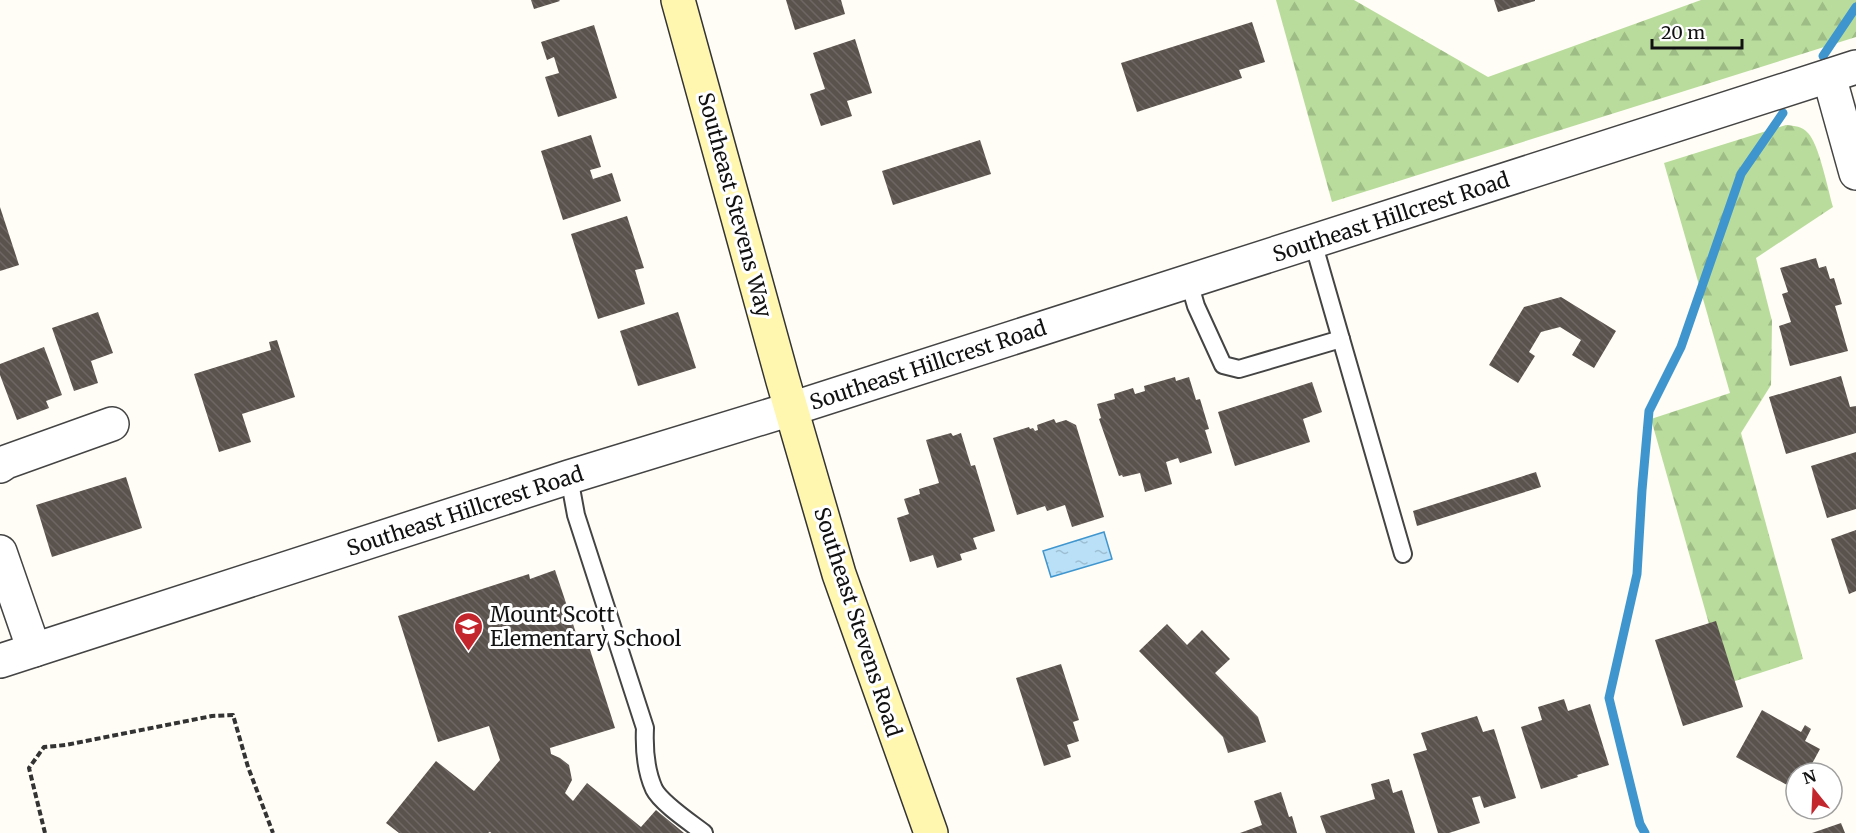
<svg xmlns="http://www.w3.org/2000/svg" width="1856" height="833" viewBox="0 0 1856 833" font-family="Merriweather,serif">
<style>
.forest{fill:url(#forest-firs)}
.water{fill:url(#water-ripples);stroke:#3f96cf;stroke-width:1.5}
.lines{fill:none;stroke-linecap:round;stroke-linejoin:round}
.stream{stroke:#3f96cf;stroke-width:9}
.building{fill:url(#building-back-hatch)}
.lane-casing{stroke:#444;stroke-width:20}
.street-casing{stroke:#444;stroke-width:36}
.secondary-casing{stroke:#333;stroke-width:36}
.path{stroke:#333;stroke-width:4;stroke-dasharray:6 3;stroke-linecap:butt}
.lane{stroke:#fff;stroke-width:16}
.street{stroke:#fff;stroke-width:33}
.secondary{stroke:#fff6b0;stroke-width:33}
.labels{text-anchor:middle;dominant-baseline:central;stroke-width:6;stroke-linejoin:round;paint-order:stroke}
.street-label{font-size:21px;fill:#111;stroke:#fff}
.poi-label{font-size:21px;fill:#111;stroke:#fff;text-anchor:start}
</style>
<defs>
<pattern id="forest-firs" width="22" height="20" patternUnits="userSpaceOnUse" patternTransform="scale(1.5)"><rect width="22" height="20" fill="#b9dc9c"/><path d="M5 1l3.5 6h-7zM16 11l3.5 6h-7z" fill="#9ebc85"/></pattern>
<pattern id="water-ripples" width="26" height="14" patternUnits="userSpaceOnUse" patternTransform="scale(1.5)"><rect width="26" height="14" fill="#b9e0f7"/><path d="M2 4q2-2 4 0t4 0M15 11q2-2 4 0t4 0" fill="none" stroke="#9ebfd3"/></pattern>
<pattern id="building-back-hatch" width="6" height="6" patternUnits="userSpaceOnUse" patternTransform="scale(1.5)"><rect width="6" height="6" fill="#5a524d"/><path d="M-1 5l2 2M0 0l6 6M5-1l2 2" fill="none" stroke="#6d6662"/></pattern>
</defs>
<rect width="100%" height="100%" fill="#fffdf5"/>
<g class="forest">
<polygon points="1276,0 1354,0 1488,77 1701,0 1856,0 1856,37 1332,202"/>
<path d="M1786,125C1795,126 1802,126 1808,133C1819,144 1828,190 1833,207L1756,258L1772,321L1771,385L1741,433L1803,659L1726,684L1651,419L1730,393L1664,163Z"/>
</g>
<polygon class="water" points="1104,532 1112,559 1051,577 1043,551"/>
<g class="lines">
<g class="stream">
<polyline points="1823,56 1856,7"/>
<polyline points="1645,833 1640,824 1609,698 1637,574 1642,490 1649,411 1681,347 1741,174 1783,113"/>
</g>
</g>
<g class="building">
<polygon points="531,0 559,0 560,1 534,9"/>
<polygon points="786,0 841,0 845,14 795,30"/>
<polygon points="1494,0 1535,0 1535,1 1498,12"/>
<polygon points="1252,22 1265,62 1239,70 1242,78 1137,112 1121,63"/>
<polygon points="594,25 617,98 558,117 545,77 559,73 554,57 547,60 541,42"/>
<polygon points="855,39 872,93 847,101 852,116 821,126 810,94 825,89 813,53"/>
<polygon points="591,135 601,167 590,170 593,179 612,173 621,201 563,220 541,151"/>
<polygon points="980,140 991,174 893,205 882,171"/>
<polygon points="0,207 19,265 0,271"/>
<polygon points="627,216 644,268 635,270 645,304 598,319 571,234"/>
<polygon points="1816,258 1819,268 1826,266 1830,279 1834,278 1842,304 1835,306 1848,351 1790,366 1779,326 1791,322 1782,294 1788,292 1780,268"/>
<polygon points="1561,297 1616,331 1594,368 1572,355 1581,340 1560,327 1541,332 1529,352 1535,356 1518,383 1489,365 1524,307"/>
<polygon points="98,312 113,353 91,361 98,383 74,391 52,328"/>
<polygon points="678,312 696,368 638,386 620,331"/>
<polygon points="277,340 295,397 242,414 251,442 219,452 194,374 271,350 269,342"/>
<polygon points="44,347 62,395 46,401 49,408 17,420 0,375 0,364"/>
<polygon points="1841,376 1850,407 1856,406 1856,433 1786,454 1769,397"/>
<polygon points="1175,377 1176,381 1189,377 1196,400 1200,399 1209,429 1205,430 1212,453 1180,463 1178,458 1166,462 1172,484 1145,492 1140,473 1123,477 1122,475 1119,476 1099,419 1101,418 1097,404 1115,399 1114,394 1133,388 1135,394 1145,391 1144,386"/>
<polygon points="1312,382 1322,412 1303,419 1310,442 1235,466 1218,412"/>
<polygon points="1054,419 1056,423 1066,420 1076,425 1104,517 1072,527 1065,505 1047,511 1045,506 1017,515 993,438 1029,427 1030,429 1033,428 1035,431 1038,430 1037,425"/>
<polygon points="951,433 953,436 961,433 971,466 975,465 995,531 973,538 977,549 960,554 962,560 937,568 933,555 910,562 897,518 909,514 904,499 920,494 919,489 939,483 926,440"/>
<polygon points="1856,452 1856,509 1827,518 1811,466"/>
<polygon points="1536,472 1541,487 1417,526 1413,511"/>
<polygon points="126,477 142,528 52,557 36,505"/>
<polygon points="1856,530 1856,591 1849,594 1831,539"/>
<polygon points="555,570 578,639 586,637 615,728 550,748 551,754 560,758 569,765 572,780 565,793 573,801 587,783 641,827 656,810 684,833 491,833 490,832 488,833 399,833 386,823 436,761 474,791 500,760 489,726 438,742 398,616 529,574 530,579"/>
<polygon points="1716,621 1743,707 1683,726 1655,640"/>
<polygon points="1167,624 1187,645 1202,630 1230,659 1215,673 1258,717 1266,742 1228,753 1223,737 1139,651"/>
<polygon points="1061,664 1079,720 1073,722 1079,741 1067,745 1071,757 1044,766 1016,678"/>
<polygon points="1564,699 1568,711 1590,704 1609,765 1577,775 1578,777 1541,789 1521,727 1542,720 1538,707"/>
<polygon points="1762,710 1801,732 1805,725 1811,729 1805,741 1820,749 1807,773 1796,773 1796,790 1736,757"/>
<polygon points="1477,716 1483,732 1494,729 1516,798 1484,808 1480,796 1472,798 1480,823 1449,833 1438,833 1413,754 1427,750 1421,733"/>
<polygon points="1389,779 1393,793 1402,790 1415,833 1326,833 1320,816 1375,799 1371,784"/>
<polygon points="1281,792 1289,817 1292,816 1297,833 1240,833 1262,825 1254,801"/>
<polygon points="1841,823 1845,833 1812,833"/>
</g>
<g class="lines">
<defs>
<g id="lane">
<polyline points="1313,242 1403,554"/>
<polyline points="1189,282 1196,306 1223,365 1239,369 1341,339"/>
<path d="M569,477L576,515L645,728C644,749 645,769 654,789C661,803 691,823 704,833"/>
</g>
<g id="street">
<polyline points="1829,76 1856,173"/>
<polyline points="0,466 6,462 112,424"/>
<polyline points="0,552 34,650"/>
<polyline points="0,661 569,477 791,409 1856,67"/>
</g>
<polyline id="secondary" points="678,0 783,381 839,574 931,833"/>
</defs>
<use href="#lane" class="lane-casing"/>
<use href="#street" class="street-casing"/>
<use href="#secondary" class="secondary-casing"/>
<polyline class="path" points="45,833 29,768 44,747 66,745 212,716 233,715 248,767 273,833"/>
<use href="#lane" class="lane"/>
<use href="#street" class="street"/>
<use href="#secondary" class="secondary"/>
</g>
<defs>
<symbol id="school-pin" viewBox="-11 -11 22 30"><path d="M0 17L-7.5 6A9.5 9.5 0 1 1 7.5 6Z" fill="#c4262e" stroke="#fff"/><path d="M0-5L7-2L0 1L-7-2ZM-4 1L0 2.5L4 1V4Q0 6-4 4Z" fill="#fff"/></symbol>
</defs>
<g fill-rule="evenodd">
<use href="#school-pin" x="452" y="610" width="33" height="45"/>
</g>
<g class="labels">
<g class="street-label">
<text transform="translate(735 205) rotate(75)">Southeast Stevens Way</text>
<text transform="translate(1391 217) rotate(-18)">Southeast Hillcrest Road</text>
<text transform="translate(928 365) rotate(-18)">Southeast Hillcrest Road</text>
<text transform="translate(465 511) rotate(-18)">Southeast Hillcrest Road</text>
<text transform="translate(858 622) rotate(72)">Southeast Stevens Road</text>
</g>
<g class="poi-label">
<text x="490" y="614">Mount Scott<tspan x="490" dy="24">Elementary School</tspan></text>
</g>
</g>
<g transform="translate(1814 791) rotate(342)"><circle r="28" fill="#ffffff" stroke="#a0a0a0" stroke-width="1.5"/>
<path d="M0-4.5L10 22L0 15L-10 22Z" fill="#c4262e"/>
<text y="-9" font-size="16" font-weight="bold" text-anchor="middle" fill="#111111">N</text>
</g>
<path d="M1652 39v9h90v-9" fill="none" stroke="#111111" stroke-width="3"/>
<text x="1661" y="39" font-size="18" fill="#111111" stroke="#ffffff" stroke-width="4.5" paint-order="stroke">20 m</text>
</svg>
